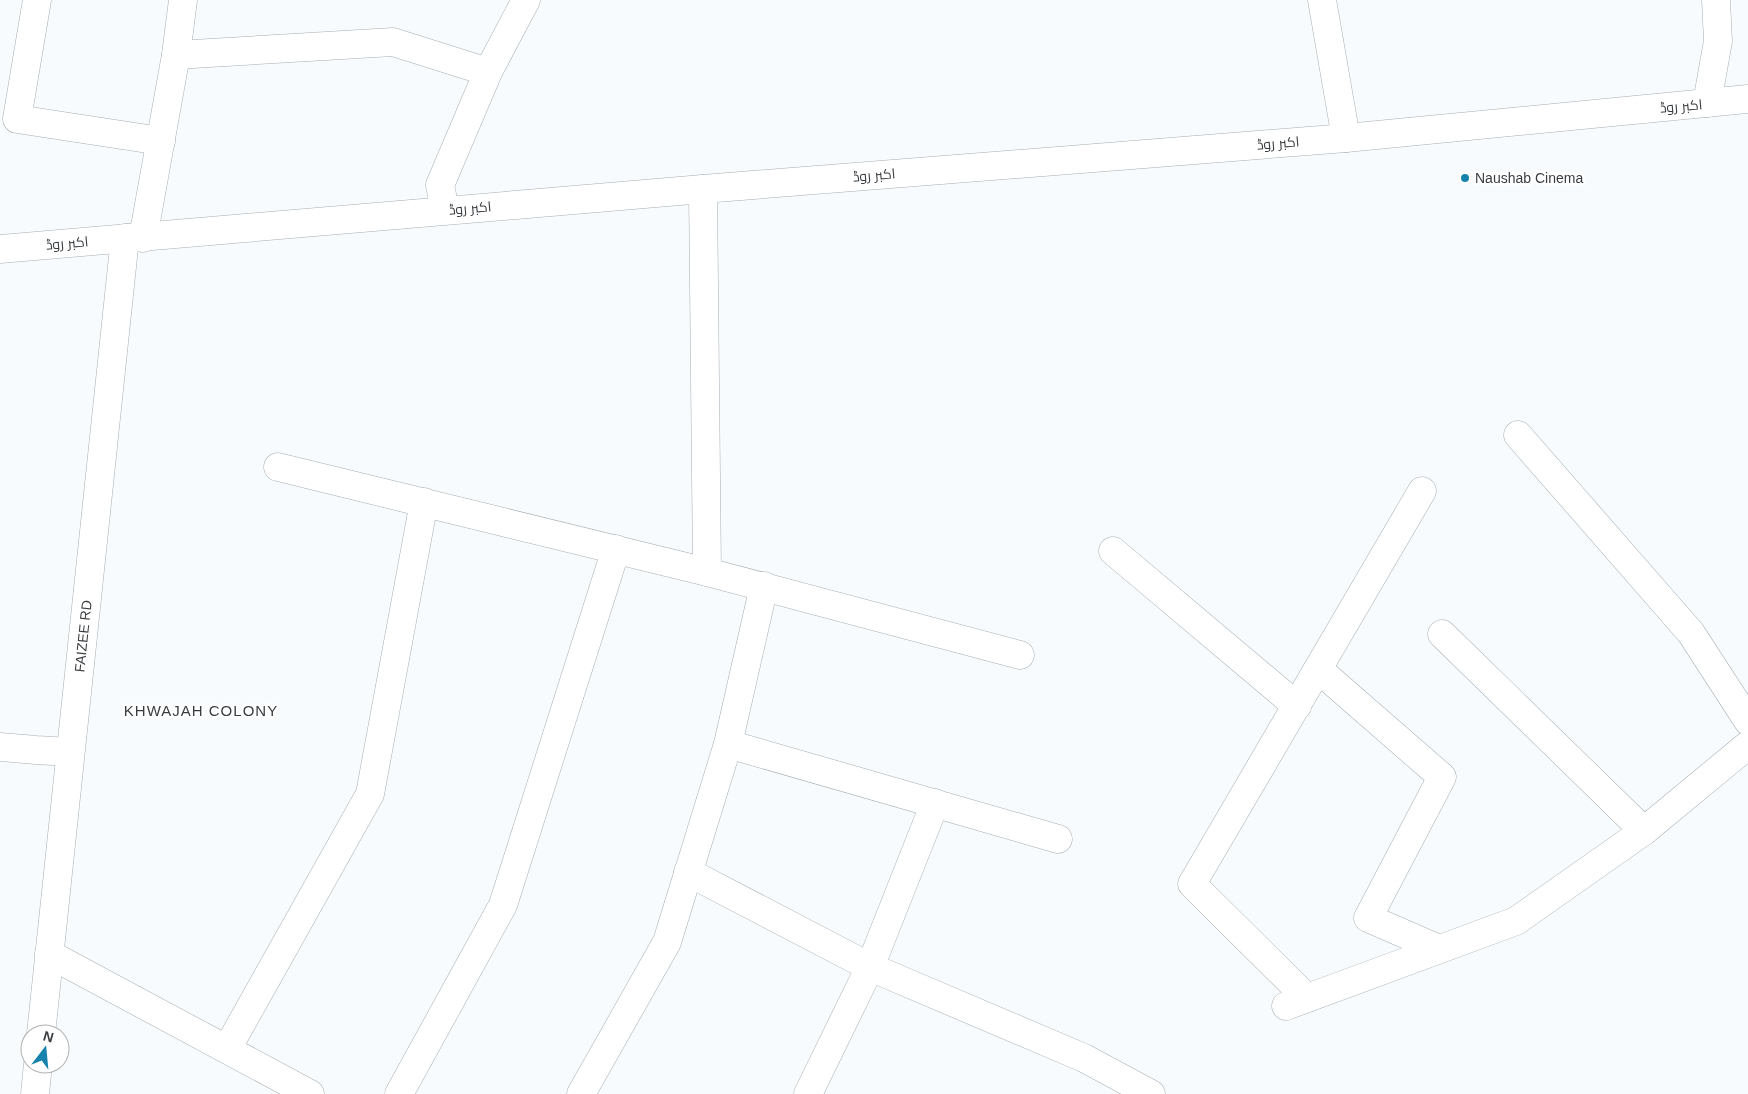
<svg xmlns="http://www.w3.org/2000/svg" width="1748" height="1094" viewBox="0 0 1748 1094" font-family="Helvetica,Cairo,sans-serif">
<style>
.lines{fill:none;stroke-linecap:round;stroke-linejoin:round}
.street-casing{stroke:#a6aeb4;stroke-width:29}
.secondary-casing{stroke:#a6aeb4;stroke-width:29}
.street{stroke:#fff;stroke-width:28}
.secondary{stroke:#fff;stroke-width:28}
.poi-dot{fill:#1583ab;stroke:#fff;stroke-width:2}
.labels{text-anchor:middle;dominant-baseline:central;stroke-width:5;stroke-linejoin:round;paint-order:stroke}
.street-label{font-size:14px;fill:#3a3d40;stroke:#fff}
.poi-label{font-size:14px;fill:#3a3d40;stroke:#fff;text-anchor:start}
.neighbourhood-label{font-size:15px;letter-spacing:1px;fill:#3a3d40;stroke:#fff}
</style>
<rect width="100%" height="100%" fill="#f8fbfe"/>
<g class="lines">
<defs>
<g id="street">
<polyline points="37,0 17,119 161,141"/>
<polyline points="1322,0 1346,138"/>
<polyline points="176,55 393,42 488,72"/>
<polyline points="1707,103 1718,41 1716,0"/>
<polyline points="703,189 707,572 1020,655"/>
<polyline points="445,210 440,185 488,72 526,0"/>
<polyline points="143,238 176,55 183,0"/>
<polyline points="1518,435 1691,633 1748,721"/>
<polyline points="278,467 707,572"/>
<polyline points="1113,551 1297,706"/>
<polyline points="1442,634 1644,831"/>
<polyline points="1318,669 1442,777 1368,918 1439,949"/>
<polyline points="728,744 1058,839"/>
<polyline points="0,747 36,750 70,752"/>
<polyline points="688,872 870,967 1084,1058 1151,1094"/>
<polyline points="49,954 310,1094"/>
<polyline points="1307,998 1192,884 1422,491"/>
<polyline points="1286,1006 1516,921 1644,831 1748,745"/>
<polyline points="227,1049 370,794 424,502"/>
<polyline points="399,1094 503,905 616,549"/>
<polyline points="581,1094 667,942 728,744 764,586"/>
<polyline points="808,1094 870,967 935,803"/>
</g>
<g id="secondary">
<polyline points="0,249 703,189 1346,138 1748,99"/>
<path id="s1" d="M41,1034L125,238"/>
<polyline points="35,1094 38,1064"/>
</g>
</defs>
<use href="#street" class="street-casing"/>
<use href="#secondary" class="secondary-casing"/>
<use href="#street" class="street"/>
<use href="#secondary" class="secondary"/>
</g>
<circle class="poi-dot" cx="1465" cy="178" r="5"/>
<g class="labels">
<g class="street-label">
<text transform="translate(1681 106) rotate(-5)">اکبر روڈ</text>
<text transform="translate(1278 143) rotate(-5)">اکبر روڈ</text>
<text transform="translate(874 175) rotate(-5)">اکبر روڈ</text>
<text transform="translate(470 208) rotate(-5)">اکبر روڈ</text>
<text transform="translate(67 243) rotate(-5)">اکبر روڈ</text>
<text stroke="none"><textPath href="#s1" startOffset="400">FAIZEE RD</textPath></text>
</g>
<g class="poi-label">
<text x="1475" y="178">Naushab Cinema</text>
</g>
<g class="neighbourhood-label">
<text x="201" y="710">KHWAJAH COLONY</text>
</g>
</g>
<g transform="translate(45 1049) rotate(16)"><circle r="24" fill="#ffffff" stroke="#b0b1b3"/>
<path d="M0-4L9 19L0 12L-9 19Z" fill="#1583ab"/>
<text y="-8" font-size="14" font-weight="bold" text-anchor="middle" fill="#3a3d40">N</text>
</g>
</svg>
